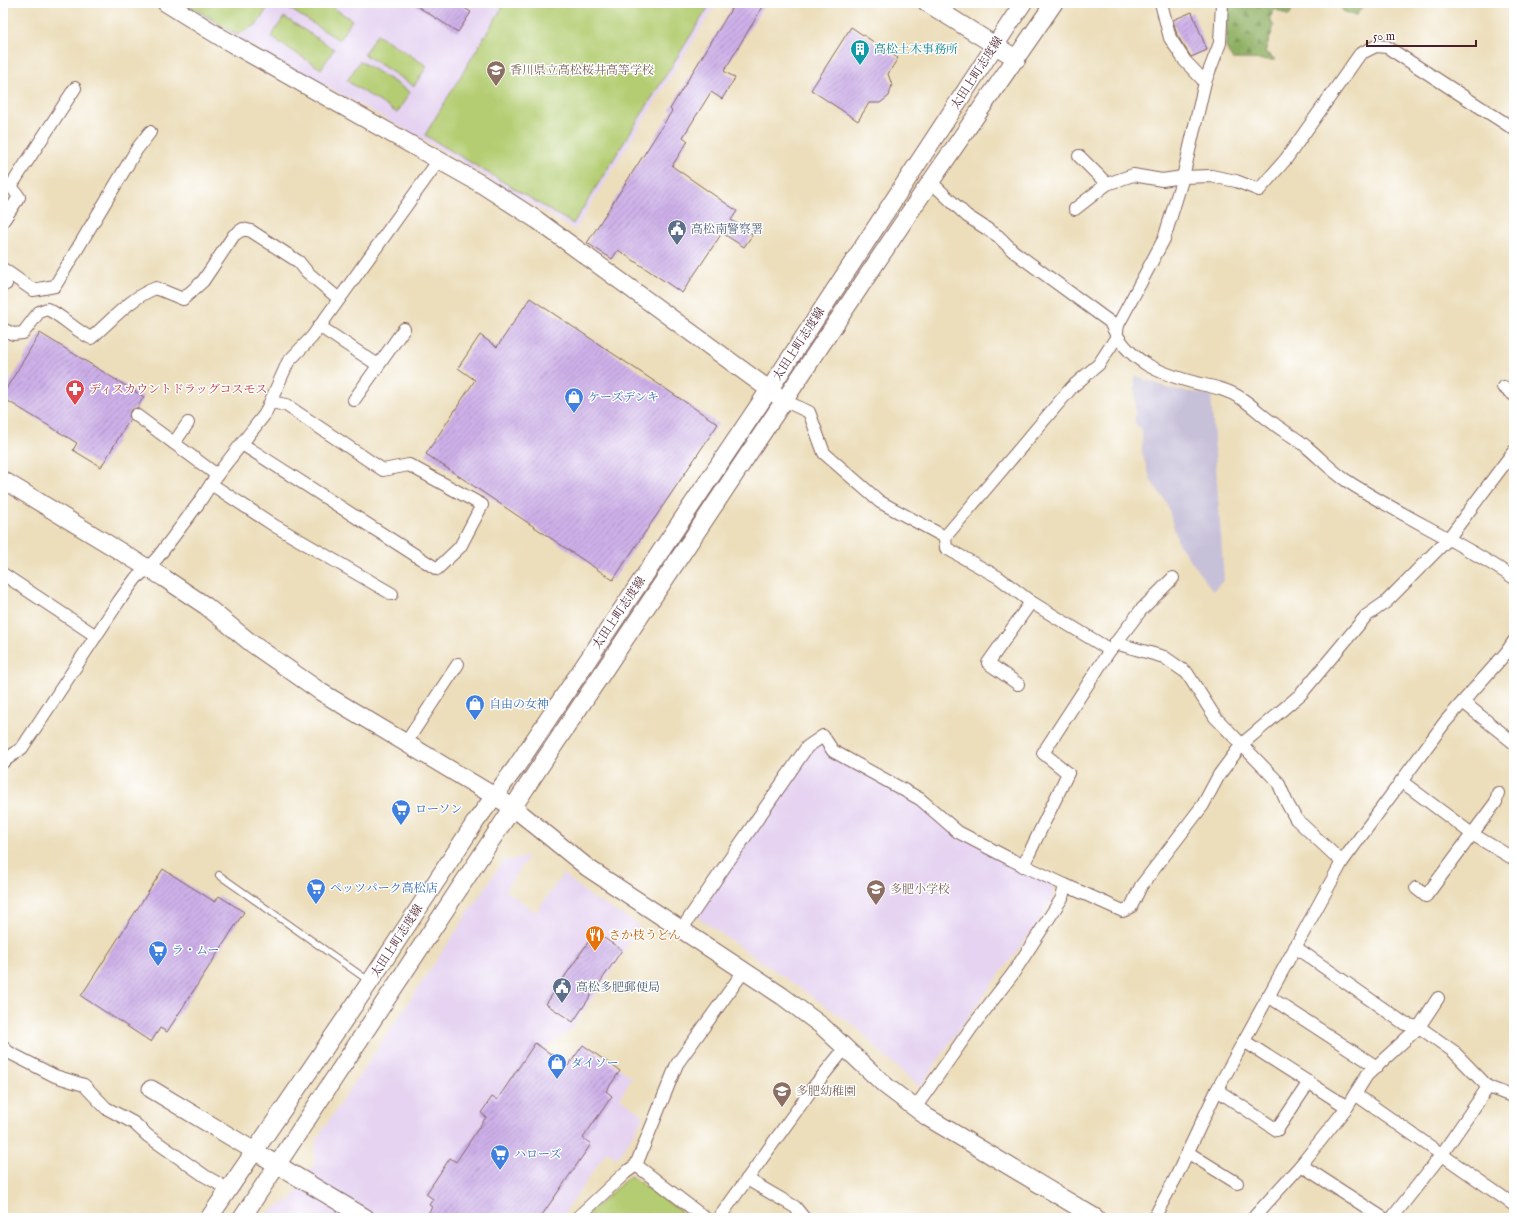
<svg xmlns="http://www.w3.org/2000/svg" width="1517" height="1221" viewBox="0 0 1517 1221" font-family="'IM FELL English','Noto Serif JP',serif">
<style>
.built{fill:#e5d3f1}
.industrial{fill:#c7c0d9}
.forest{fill:url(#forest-firs);stroke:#6c6848}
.garden{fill:#b4cd72;stroke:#7f764e}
.building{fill:url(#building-hatch)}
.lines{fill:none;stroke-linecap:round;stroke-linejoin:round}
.lane-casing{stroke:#83625d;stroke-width:8}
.street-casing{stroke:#83625d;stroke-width:14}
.secondary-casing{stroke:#83625d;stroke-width:19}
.lane{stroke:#fff;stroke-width:6}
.street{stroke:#fff;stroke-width:12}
.secondary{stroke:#fff;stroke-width:17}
.labels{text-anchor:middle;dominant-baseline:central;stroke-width:3;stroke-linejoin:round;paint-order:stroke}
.culture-label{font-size:12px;fill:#0d838f;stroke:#fff;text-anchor:start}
.education-label{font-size:12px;fill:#785e54;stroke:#fff;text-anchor:start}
.street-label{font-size:12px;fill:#4a1f2b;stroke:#fff}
.service-label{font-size:12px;fill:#4e5e75;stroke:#fff;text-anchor:start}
.health-label{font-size:12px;fill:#be3a42;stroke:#fff;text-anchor:start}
.shop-label{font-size:12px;fill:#366cbe;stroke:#fff;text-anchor:start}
.food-label{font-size:12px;fill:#c56008;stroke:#fff;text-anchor:start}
</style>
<defs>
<pattern id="forest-firs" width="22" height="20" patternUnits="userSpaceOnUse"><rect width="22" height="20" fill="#8fb064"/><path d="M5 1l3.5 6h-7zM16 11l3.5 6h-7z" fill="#778f53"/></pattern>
<pattern id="building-hatch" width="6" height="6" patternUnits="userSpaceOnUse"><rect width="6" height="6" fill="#cdb0e9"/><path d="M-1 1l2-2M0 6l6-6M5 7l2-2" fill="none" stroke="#a88fbd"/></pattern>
</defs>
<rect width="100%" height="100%" fill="#fff"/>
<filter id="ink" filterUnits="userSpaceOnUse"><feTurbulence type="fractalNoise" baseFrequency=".025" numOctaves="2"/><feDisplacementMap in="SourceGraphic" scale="8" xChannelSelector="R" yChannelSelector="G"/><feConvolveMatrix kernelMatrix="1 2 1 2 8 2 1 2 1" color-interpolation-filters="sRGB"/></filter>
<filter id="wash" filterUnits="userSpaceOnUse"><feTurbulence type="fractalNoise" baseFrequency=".012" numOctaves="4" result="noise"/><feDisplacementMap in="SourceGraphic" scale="16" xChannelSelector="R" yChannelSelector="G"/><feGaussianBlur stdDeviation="0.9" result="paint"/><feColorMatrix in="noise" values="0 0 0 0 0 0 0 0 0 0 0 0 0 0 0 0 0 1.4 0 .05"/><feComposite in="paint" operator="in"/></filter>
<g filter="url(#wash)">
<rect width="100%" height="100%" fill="#ecdebb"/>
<g class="built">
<polygon points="180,3 717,3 575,230 414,134 241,40"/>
<polygon points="821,740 835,759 866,772 1053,885 1055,894 1039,921 959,1029 920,1087 885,1057 859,1029 697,917 807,750"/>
<polygon points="528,857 505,890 536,912 563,874 594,899 639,925 617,963 570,1031 545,1048 565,1062 582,1042 632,1077 620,1098 644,1116 618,1158 607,1151 561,1218 264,1218 268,1212 293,1198 314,1164 316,1140 503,861"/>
</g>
<polygon class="industrial" points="1135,375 1170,389 1211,395 1224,580 1213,591 1178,543 1167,503 1151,481 1142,453 1142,430 1135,423"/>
<g class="forest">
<polygon points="1228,3 1287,3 1293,7 1289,16 1275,9 1269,19 1274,26 1265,52 1276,60 1232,59 1226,47"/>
<polygon points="1338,3 1363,3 1363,7 1355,16 1343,11"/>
</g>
<g class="garden">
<polygon points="185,3 271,3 256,25 237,35"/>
<polygon points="293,3 326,3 352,20 339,40 290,9"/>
<polygon points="505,3 711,3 573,224 425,135"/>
<polygon points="284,17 334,49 321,69 271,37"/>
<polygon points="377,34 427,66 414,86 364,54"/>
<polygon points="360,61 410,92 397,113 347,81"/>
<polygon points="630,1176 690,1218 584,1218"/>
</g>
<g id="blocks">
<g class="building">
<polygon points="412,3 456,3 471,12 458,32"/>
<polygon points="735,3 765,3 724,71 735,78 722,99 711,92 683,137 688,141 672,166 737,211 731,220 753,234 744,247 722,233 682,293 618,250 612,259 587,243 672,111 670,109"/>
<polygon points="1192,12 1207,50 1191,57 1177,35 1173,20"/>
<polygon points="851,27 898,58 888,74 892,85 889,96 880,103 869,103 858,121 811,90"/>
<polygon points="530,298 718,424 613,580 426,454 475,380 458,368 480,335 497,347"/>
<polygon points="40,333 144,397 137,408 130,411 130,419 101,467 73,450 77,443 3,398 3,394"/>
<polygon points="163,869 215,902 219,896 244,912 167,1032 160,1028 151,1042 81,996"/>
<polygon points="595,932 622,950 573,1022 546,1004"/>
<polygon points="535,1043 568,1066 583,1045 620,1071 606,1091 612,1096 583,1138 591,1144 540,1218 425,1218 432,1207 429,1205 433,1199 426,1194 450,1158 456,1162 486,1117 481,1113 492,1097 497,1100"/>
</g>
</g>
</g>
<g filter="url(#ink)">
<use href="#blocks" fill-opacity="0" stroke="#83625d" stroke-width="1"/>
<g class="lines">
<defs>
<polyline id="lane" points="219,875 369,981"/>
<g id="street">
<polyline points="1205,82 1220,43 1222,3"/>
<polyline points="1079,156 1107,184 1133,175 1162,180 1183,177 1211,176 1236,181 1259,190 1286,159 1360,54 1376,46 1387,47 1514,129"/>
<path d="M931,182L967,216L998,236L1013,251L1110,322C1127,362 1160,374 1200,384C1215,387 1229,390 1242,399C1253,406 1262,416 1273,423C1284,432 1297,438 1308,448C1320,458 1333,472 1347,481C1401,516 1461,542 1514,578"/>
<polyline points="1075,209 1107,184"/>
<polyline points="3,221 19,197 11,186 75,88"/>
<polyline points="3,269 33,290 55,286 137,149 150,132"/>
<polyline points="3,282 6,284"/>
<polyline points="319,326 378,365"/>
<path d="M3,329L13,334L23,333L39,312L47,309C63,316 74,330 91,338C111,321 131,297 156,288L183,299L203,281L234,235L243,229L251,231L299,262L307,272L339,299"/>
<polyline points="1503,387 1514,395"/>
<polyline points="354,400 404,329"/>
<polyline points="785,401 809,412 824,453 880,502 945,537 946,548 998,577 1031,602 1110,650 1043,753 1068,773 1023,866"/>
<polyline points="136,415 217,475"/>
<polyline points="174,443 188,423"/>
<polyline points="242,444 437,569 460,547 482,505 409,465 383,470 286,405 271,402"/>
<polyline points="211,484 275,526 392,594"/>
<polyline points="945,537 1072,387 1099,364 1116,338 1118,325 1164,239 1183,177 1205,82 1185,61 1170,38 1161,3"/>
<polyline points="3,574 96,636"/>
<polyline points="1115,643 1164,657 1187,673 1215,717 1278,782 1287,803 1296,819 1342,862"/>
<polyline points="1111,649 1141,610 1173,578"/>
<polyline points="1018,684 988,663 1031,602"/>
<polyline points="1463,702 1514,743"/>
<polyline points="405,744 458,664"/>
<polyline points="3,762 22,748 119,601 136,578 148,568 158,557 198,504 217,475 265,414 288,362 312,337 439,160"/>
<polyline points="1401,781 1472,834 1514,859"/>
<polyline points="1065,885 1123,911 1131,907 1141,886 1203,805 1219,775 1242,744 1301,694 1366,616 1386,602 1448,539 1514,451"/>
<polyline points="1416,888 1426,896 1496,802 1498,793"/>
<polyline points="681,930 807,747 823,736 833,751 920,799 958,832 1012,860 1065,885 1062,898 1012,975 972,1027 915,1108"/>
<polyline points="1295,947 1405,1024 1419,1027 1453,1051 1488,1087 1514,1097"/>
<polyline points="1268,996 1377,1067"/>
<polyline points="1244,1041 1347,1107"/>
<polyline points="3,1046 8,1052 55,1076 84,1085 106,1108 134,1123 148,1136 205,1176 228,1189"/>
<polyline points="1217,1090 1277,1130 1309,1082"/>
<polyline points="1355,1094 1514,1205"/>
<polyline points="1187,1152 1237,1183"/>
<polyline points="636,1165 677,1064 744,971"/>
<polyline points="1301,1165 1383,1218"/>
<polyline points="747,1179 795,1207 804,1218"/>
<polyline points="1255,1216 1301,1165 1347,1107 1367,1075 1419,1027 1438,998"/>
<polyline points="577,1218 625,1173 636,1165 705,1218"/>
<polyline points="719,1218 812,1089 846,1047"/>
<polyline points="1154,1218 1175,1179 1217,1090 1342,862 1445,722 1506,653 1514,641"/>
<polyline points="1392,1218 1442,1154 1488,1087"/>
</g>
<g id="secondary">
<polyline points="166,3 222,38 481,184 537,220 778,396"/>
<polyline points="927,3 1017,59"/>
<polyline points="3,480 164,578 206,606 251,643 321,692 514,808 588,868 782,996 822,1026 886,1086 927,1117 1096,1218"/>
<polyline points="151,1089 366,1218"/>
<polyline points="209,1218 370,982 476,821 516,767 769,390 1023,3"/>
<polyline points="242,1218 533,777 918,200 1054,3"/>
</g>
</defs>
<use href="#lane" class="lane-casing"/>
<use href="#street" class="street-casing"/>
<use href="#secondary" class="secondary-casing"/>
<use href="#lane" class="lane"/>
<use href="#street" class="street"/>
<use href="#secondary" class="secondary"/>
</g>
</g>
<defs>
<symbol id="building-pin" viewBox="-11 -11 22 30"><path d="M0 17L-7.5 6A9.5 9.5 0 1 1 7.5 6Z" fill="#0f9aa8" stroke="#fff"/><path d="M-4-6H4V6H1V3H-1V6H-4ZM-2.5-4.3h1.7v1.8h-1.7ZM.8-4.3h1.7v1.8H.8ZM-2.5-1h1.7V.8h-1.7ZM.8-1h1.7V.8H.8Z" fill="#fff"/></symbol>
<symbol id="school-pin" viewBox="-11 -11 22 30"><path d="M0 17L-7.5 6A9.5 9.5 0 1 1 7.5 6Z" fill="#8d6e63" stroke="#fff"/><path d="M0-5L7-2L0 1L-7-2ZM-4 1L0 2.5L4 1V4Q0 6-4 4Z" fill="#fff"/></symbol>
<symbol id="civic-pin" viewBox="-11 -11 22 30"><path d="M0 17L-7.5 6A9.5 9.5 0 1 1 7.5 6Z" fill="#5c6f8a" stroke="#fff"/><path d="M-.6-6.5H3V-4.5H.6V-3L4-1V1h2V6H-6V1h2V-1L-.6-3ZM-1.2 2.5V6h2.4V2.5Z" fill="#fff"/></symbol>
<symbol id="pharmacy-pin" viewBox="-11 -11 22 30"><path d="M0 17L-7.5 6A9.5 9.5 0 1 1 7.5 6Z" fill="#e0444e" stroke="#fff"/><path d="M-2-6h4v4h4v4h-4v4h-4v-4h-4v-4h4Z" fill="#fff"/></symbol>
<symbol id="shop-pin" viewBox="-11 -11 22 30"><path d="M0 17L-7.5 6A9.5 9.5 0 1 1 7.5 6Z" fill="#3f7fe0" stroke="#fff"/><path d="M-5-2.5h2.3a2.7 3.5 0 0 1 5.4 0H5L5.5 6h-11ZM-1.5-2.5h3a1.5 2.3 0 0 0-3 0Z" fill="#fff"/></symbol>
<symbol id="supermarket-pin" viewBox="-11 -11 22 30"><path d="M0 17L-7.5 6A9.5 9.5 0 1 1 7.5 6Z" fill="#3f7fe0" stroke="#fff"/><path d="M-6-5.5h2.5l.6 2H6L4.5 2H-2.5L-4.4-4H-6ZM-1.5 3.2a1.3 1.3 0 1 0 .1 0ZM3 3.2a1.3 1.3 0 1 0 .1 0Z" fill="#fff"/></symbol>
<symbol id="restaurant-pin" viewBox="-11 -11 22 30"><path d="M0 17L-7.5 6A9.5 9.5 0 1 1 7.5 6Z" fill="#e8710a" stroke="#fff"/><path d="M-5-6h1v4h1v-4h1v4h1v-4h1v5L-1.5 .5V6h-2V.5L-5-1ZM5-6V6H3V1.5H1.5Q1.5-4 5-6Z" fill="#fff"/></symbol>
</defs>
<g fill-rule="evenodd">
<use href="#building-pin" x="849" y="38" width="22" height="30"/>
<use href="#school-pin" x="485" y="59" width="22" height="30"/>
<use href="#civic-pin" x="666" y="218" width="22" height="30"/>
<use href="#pharmacy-pin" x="64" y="378" width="22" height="30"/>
<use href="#shop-pin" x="563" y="386" width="22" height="30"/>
<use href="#shop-pin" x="464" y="693" width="22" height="30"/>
<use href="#supermarket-pin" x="390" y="798" width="22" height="30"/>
<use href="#supermarket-pin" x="305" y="877" width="22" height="30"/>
<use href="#school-pin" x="865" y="878" width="22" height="30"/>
<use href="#restaurant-pin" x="584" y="924" width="22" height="30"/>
<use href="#supermarket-pin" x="147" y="939" width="22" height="30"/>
<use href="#civic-pin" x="551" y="976" width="22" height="30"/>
<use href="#shop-pin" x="546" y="1052" width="22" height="30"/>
<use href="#school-pin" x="771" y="1080" width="22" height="30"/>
<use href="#supermarket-pin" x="489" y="1143" width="22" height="30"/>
</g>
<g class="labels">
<g class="culture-label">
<text x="874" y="49">高松土木事務所</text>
</g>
<g class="education-label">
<text x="510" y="70">香川県立高松桜井高等学校</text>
<text x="890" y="889">多肥小学校</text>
<text x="796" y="1091">多肥幼稚園</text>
</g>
<g class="street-label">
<text transform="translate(977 73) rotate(-57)">太田上町志度線</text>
<text transform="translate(799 344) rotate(-57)">太田上町志度線</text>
<text transform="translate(619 613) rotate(-56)">太田上町志度線</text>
<text transform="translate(397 941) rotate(-57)">太田上町志度線</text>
</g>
<g class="service-label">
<text x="691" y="229">高松南警察署</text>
<text x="576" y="987">高松多肥郵便局</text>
</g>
<g class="health-label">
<text x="89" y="389">ディスカウントドラッグコスモス</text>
</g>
<g class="shop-label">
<text x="588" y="397">ケーズデンキ</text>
<text x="489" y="704">自由の女神</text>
<text x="415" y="809">ローソン</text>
<text x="330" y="888">ペッツパーク高松店</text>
<text x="172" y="950">ラ・ムー</text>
<text x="571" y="1063">ダイソー</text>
<text x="514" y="1154">ハローズ</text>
</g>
<g class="food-label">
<text x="609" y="935">さか枝うどん</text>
</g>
</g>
<rect width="1517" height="1221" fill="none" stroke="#fff" stroke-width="16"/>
<path d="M1367 40v6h109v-6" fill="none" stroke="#4a1f2b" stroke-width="2"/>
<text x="1373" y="40" font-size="12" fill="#4a1f2b" stroke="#ffffff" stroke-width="3" paint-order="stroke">50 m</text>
</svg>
